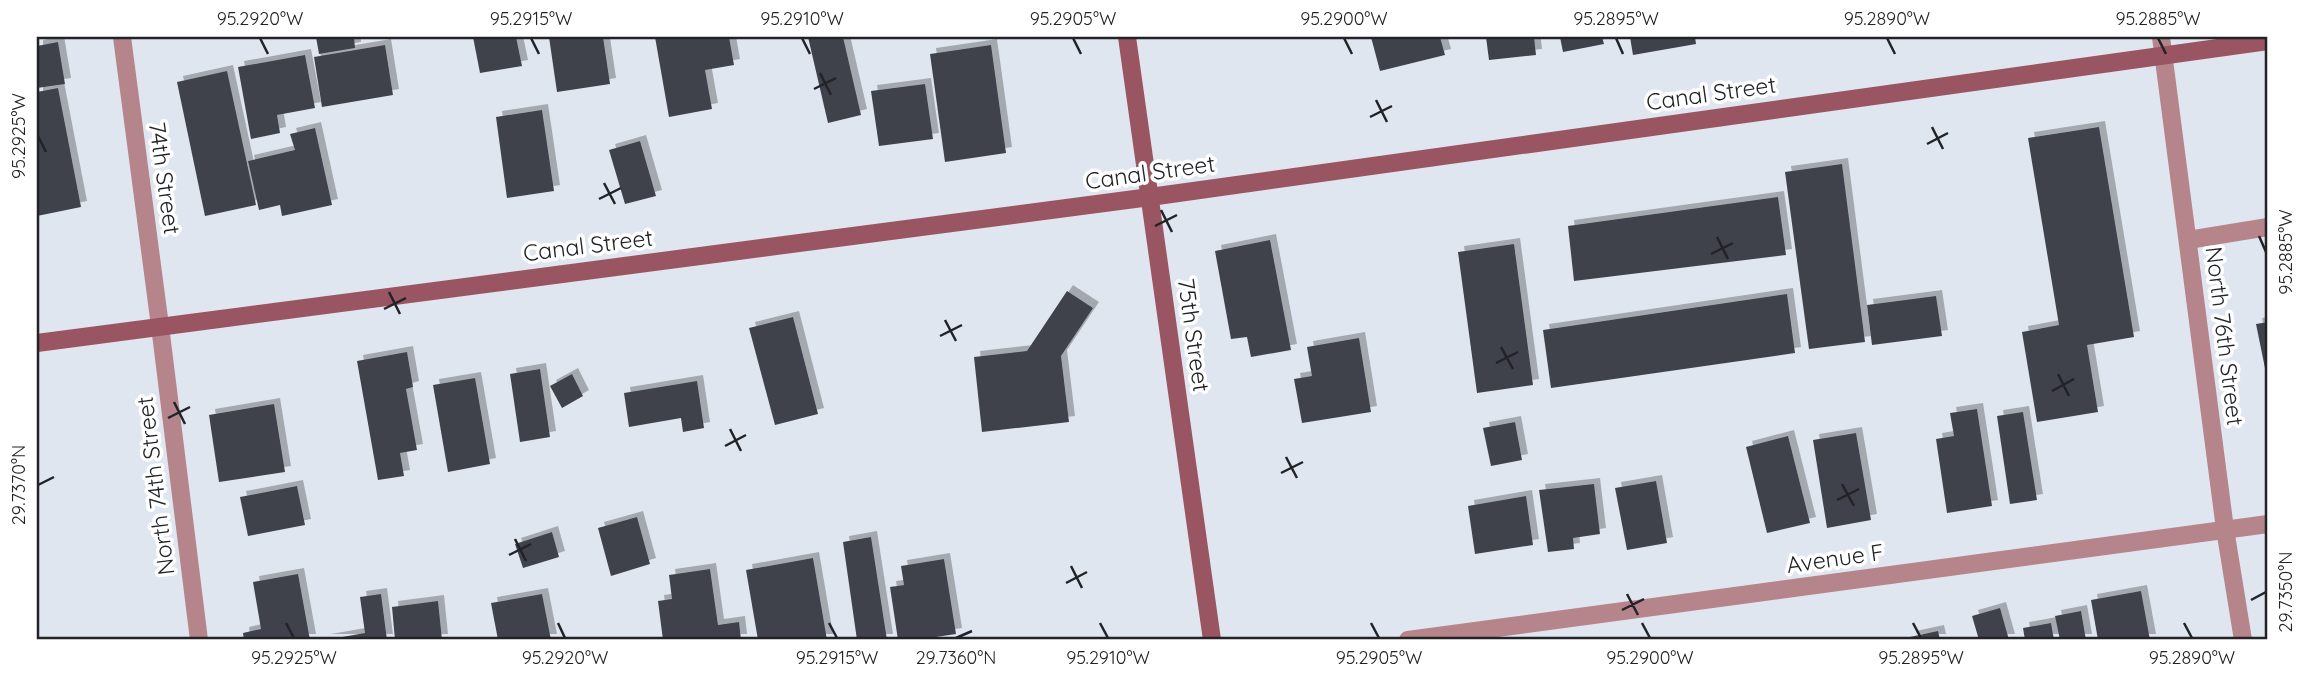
<svg xmlns="http://www.w3.org/2000/svg" width="2305" height="677" viewBox="0 0 2305 677" font-family="Quicksand,sans-serif">
<style>
.building{fill:#3f434b;filter:url(#shadow)}
.lines{fill:none;stroke-linecap:round;stroke-linejoin:round}
.lane{stroke:#b5858b;stroke-width:18}
.street{stroke:#b5858b;stroke-width:18}
.secondary{stroke:#995561;stroke-width:18}
.ticks{fill:none;stroke:#212327;stroke-width:2.5}
.labels{text-anchor:middle;dominant-baseline:central;stroke-width:7;stroke-linejoin:round;paint-order:stroke}
.street-label{font-size:23px;fill:#212327;stroke:#fff}
.neatline{fill:none;stroke:#212327;stroke-width:2.5}
.ticks-label{font-size:18px;text-anchor:middle;fill:#212327}
</style>
<defs>
<filter id="shadow"><feDropShadow dx="6" dy="-6" stdDeviation="0" flood-color="#0004"/></filter>
</defs>
<rect width="100%" height="100%" fill="#e0e6f0"/>
<g class="building">
<polygon points="316,37 354,37 355,48 319,54"/>
<polygon points="473,37 516,37 522,66 480,73"/>
<polygon points="549,37 603,37 610,84 557,92"/>
<polygon points="655,37 729,37 734,65 705,70 712,109 669,117"/>
<polygon points="808,37 843,37 861,115 828,123"/>
<polygon points="1371,37 1440,37 1445,55 1380,71"/>
<polygon points="1486,37 1534,37 1536,55 1489,60"/>
<polygon points="1560,37 1602,37 1604,44 1563,52"/>
<polygon points="1630,37 1695,37 1696,44 1633,55"/>
<polygon points="58,42 65,84 37,88 37,46"/>
<polygon points="385,45 393,95 322,107 314,57"/>
<polygon points="991,45 1006,153 945,162 930,54"/>
<polygon points="305,55 315,108 277,115 280,133 251,139 238,67"/>
<polygon points="227,71 256,205 205,216 177,82"/>
<polygon points="925,84 933,139 879,146 871,91"/>
<polygon points="58,88 81,207 37,216 37,92"/>
<polygon points="542,110 554,191 507,198 496,117"/>
<polygon points="2099,127 2134,337 2087,345 2098,412 2037,422 2022,332 2059,325 2028,138"/>
<polygon points="315,128 332,205 282,216 280,205 259,210 248,161 295,150 290,134"/>
<polygon points="640,141 656,196 625,204 609,150"/>
<polygon points="1842,164 1865,342 1809,349 1785,172"/>
<polygon points="1778,197 1786,255 1574,281 1568,226"/>
<polygon points="1270,240 1291,350 1251,357 1247,337 1231,339 1215,251"/>
<polygon points="1514,244 1533,385 1477,393 1458,252"/>
<polygon points="1067,291 1093,308 1061,356 1069,422 982,432 974,357 1027,351"/>
<polygon points="1787,294 1795,353 1551,388 1543,330"/>
<polygon points="1936,296 1942,336 1872,345 1867,305"/>
<polygon points="793,317 818,414 775,425 749,328"/>
<polygon points="2268,322 2268,378 2267,378 2256,324"/>
<polygon points="1359,338 1371,412 1302,423 1294,379 1312,376 1307,347"/>
<polygon points="407,352 413,387 406,389 417,450 400,453 404,476 378,480 357,361"/>
<polygon points="540,369 550,437 520,442 510,374"/>
<polygon points="572,374 583,396 562,408 550,386"/>
<polygon points="475,378 490,464 448,472 433,385"/>
<polygon points="697,381 704,428 683,432 681,418 629,427 624,393"/>
<polygon points="274,404 285,472 219,482 209,415"/>
<polygon points="1977,409 1992,506 1947,513 1936,439 1954,436 1950,413"/>
<polygon points="2023,412 2037,500 2010,504 1997,416"/>
<polygon points="1515,422 1522,460 1491,466 1483,428"/>
<polygon points="1856,433 1871,520 1827,528 1813,440"/>
<polygon points="1788,436 1810,523 1767,533 1746,447"/>
<polygon points="1656,481 1667,543 1627,550 1615,488"/>
<polygon points="1594,484 1600,534 1573,538 1574,549 1548,552 1539,490"/>
<polygon points="297,486 305,525 248,536 240,497"/>
<polygon points="1526,496 1533,545 1475,554 1468,506"/>
<polygon points="637,517 650,564 611,576 598,528"/>
<polygon points="552,532 559,557 523,568 515,544"/>
<polygon points="871,537 887,640 857,640 843,542"/>
<polygon points="813,558 827,640 758,640 746,570"/>
<polygon points="944,559 956,634 916,640 898,640 890,587 904,585 901,566"/>
<polygon points="710,569 718,625 739,622 741,640 663,640 658,601 672,599 669,575"/>
<polygon points="298,574 310,640 244,640 243,633 261,629 253,582"/>
<polygon points="2141,591 2150,640 2098,640 2091,600"/>
<polygon points="381,594 387,640 325,640 365,633 360,597"/>
<polygon points="542,594 551,640 498,640 491,603"/>
<polygon points="438,601 442,640 395,640 392,607"/>
<polygon points="2000,608 2009,640 1979,640 1972,616"/>
<polygon points="2081,611 2086,640 2060,640 2055,616"/>
<polygon points="2051,623 2054,640 2025,640 2023,628"/>
<polygon points="1938,631 1940,640 1911,640 1910,637"/>
</g>
<g class="lines">
<polyline class="lane" points="2188,240 2268,227"/>
<g class="street">
<polyline points="122,37 160,326 199,640"/>
<polyline points="2161,37 2225,529 2243,640"/>
<polyline points="1408,640 2268,524"/>
</g>
<g class="secondary">
<polyline points="1127,37 1212,640"/>
<polyline points="37,343 1150,197 2268,41"/>
</g>
</g>
<path class="ticks" d="M260,38L268,54M531,38L539,54M802,38L810,54M1073,38L1081,54M1344,38L1352,54M1616,38L1623,54M1887,38L1895,54M2158,38L2166,54M820,73L831,95M814,89L836,78M1376,100L1387,122M1370,117L1392,106M1932,127L1943,149M38,136L46,152M1927,144L1948,133M604,183L615,204M599,199L621,188M1161,210L1172,232M1155,226L1177,215M2259,236L2266,252M1717,237L1728,259M1711,254L1733,243M389,292L400,314M384,309L406,298M945,320L956,341M940,336L962,325M1501,347L1513,369M1496,363L1518,352M2058,374L2069,396M2052,391L2074,379M174,402L185,424M168,418L190,407M730,429L741,451M725,446L746,435M1286,457L1297,478M1281,473L1303,462M1842,484L1854,506M38,485L54,477M1837,500L1859,489M515,539L526,561M509,555L531,544M1071,566L1082,588M1066,583L1087,572M1627,594L1638,615M2251,600L2266,592M1622,610L1644,599M286,623L294,638M558,623L565,638M829,623L837,638M1100,623L1108,638M1371,623L1379,638M1642,623L1650,638M1913,623L1921,638M2184,623L2192,638M956,638L972,631"/>
<g class="labels">
<g class="street-label">
<text transform="translate(1711 93) rotate(-8)">Canal Street</text>
<text transform="translate(1150 172) rotate(-8)">Canal Street</text>
<text transform="translate(165 178) rotate(82)">74th Street</text>
<text transform="translate(588 245) rotate(-7)">Canal Street</text>
<text transform="translate(1194 335) rotate(82)">75th Street</text>
<text transform="translate(2225 336) rotate(83)">North 76th Street</text>
<text transform="translate(155 486) rotate(-97)">North 74th Street</text>
<text transform="translate(1835 558) rotate(-8)">Avenue F</text>
</g>
</g>
<rect width="2305" height="677" fill="none" stroke="#ffffff" stroke-width="77"/>
<rect x="38" y="38" width="2228" height="600" class="neatline"/>
<g class="ticks-label">
<text x="260" y="25">95.2920°W</text>
<text x="531" y="25">95.2915°W</text>
<text x="802" y="25">95.2910°W</text>
<text x="1073" y="25">95.2905°W</text>
<text x="1344" y="25">95.2900°W</text>
<text x="1616" y="25">95.2895°W</text>
<text x="1887" y="25">95.2890°W</text>
<text x="2158" y="25">95.2885°W</text>
<text transform="translate(19 136) rotate(-90)" y="6">95.2925°W</text>
<text transform="translate(2286 252) rotate(-90)" y="6">95.2885°W</text>
<text transform="translate(19 485) rotate(-90)" y="6">29.7370°N</text>
<text transform="translate(2286 592) rotate(-90)" y="6">29.7350°N</text>
<text x="294" y="664">95.2925°W</text>
<text x="565" y="664">95.2920°W</text>
<text x="837" y="664">95.2915°W</text>
<text x="956" y="664">29.7360°N</text>
<text x="1108" y="664">95.2910°W</text>
<text x="1379" y="664">95.2905°W</text>
<text x="1650" y="664">95.2900°W</text>
<text x="1921" y="664">95.2895°W</text>
<text x="2192" y="664">95.2890°W</text>
</g>
</svg>
